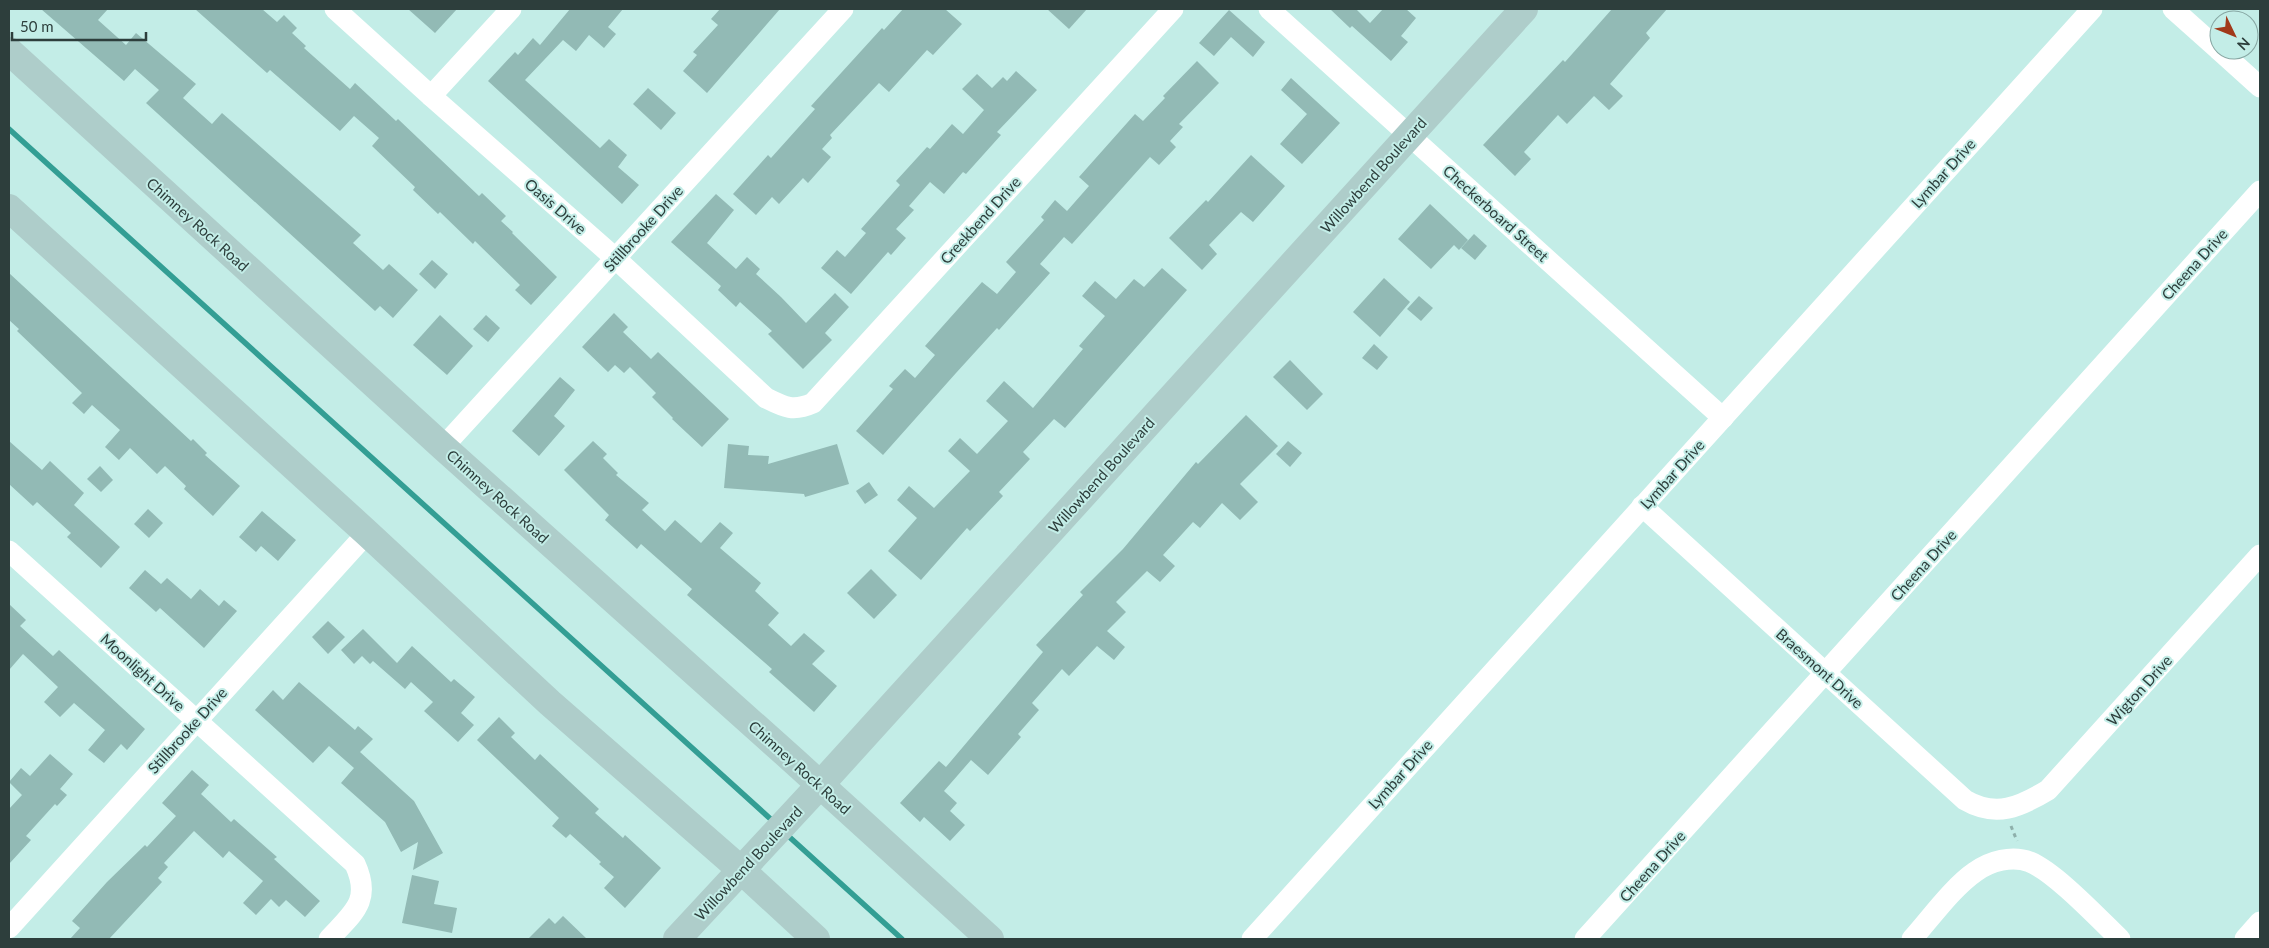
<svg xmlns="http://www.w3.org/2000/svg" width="2269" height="948" viewBox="0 0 2269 948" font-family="Lato,sans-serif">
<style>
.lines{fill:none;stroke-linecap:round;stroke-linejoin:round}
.stream{stroke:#339e94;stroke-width:5.5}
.building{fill:#92bab5}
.path{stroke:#8eb0ab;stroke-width:3;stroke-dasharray:4 4;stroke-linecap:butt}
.street{stroke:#fff;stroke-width:21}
.secondary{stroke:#aecdca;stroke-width:28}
.labels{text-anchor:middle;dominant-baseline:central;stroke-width:4;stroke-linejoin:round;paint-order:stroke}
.street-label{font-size:15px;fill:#2d3e3c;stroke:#c3ede7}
</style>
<rect width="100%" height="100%" fill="#c3ede7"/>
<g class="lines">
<g class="stream">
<polyline points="9,129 775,823"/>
<polyline points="785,833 902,939"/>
</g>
</g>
<g class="building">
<polygon points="41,9 108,9 98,20 126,45 136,33 196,84 183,98 212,124 222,113 361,235 353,243 383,270 389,264 418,290 393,318 380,306 375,311 146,103 159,90 135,69 124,81"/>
<polygon points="195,9 262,9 277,22 284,15 297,28 292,33 306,46 304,48 350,89 355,83 396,121 398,119 479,196 482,193 506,216 501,221 513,232 512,233 557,277 531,305 515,290 520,285 475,241 473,244 440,212 438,214 413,190 415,187 372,146 379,138 354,116 340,131 270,70 267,73"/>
<polygon points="408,9 457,9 435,33"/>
<polygon points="570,9 623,9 608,27 616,34 604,48 589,35 576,51 563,40 525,80 600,148 609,139 627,155 618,167 639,185 622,204 488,81 515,52 518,55 533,38 540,45"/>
<polygon points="720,9 780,9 707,93 683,71 697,55 693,52 718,25 711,19"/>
<polygon points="903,9 945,9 962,24 933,55 927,50 889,92 879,83 830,135 832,138 822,149 831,157 808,183 803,178 779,204 772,197 756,215 733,194 768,155 771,158 815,109 811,106 882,28 884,30"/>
<polygon points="1047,9 1087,9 1069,29"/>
<polygon points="1330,9 1356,9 1370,23 1383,9 1406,9 1416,18 1401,36 1408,42 1391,61 1352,26 1350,28"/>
<polygon points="1612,9 1667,9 1646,33 1650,38 1610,84 1623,96 1609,110 1594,96 1567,124 1558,115 1524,152 1531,159 1515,176 1483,145 1563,60 1565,62"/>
<polygon points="1229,10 1265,42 1253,57 1231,37 1214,56 1199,43"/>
<polygon points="1197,61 1219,83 1179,124 1183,127 1170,141 1176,147 1159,165 1150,157 1072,244 1064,237 1040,264 1050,273 999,330 997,328 956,373 883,455 856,431 893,389 889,386 905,369 915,378 935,355 925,346 982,282 997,294 1016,272 1006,262 1044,220 1041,217 1055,200 1067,211 1089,186 1079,177 1135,114 1143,121 1165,98 1163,96"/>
<polygon points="1016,71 1037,90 997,132 1001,135 966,174 963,172 944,194 930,182 909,206 914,210 896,229 906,238 891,255 888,252 851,294 821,268 837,250 845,257 866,233 861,229 900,185 896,181 927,147 930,149 952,124 963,134 984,110 962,89 977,74 992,88 1003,77 1007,81"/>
<polygon points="1291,78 1340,123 1302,164 1280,144 1307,114 1281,90"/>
<polygon points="648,88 676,113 661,130 633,104"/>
<polygon points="1251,155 1285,186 1253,222 1241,212 1209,245 1217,254 1202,270 1169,238 1206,200 1208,202"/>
<polygon points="716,194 734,210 707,243 736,269 747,257 760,269 756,274 781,297 806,323 835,293 849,307 825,333 832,340 803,369 768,334 772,331 740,302 736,307 718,290 721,286 671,242"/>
<polygon points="1430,204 1468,240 1459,250 1454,245 1431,269 1398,239"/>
<polygon points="1474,234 1487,246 1475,260 1461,248"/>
<polygon points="432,260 448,274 435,289 419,274"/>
<polygon points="1162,268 1187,290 1065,428 1054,419 1023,452 1030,459 999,492 1003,496 970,531 967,528 921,580 888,551 917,518 897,500 909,486 934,508 970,471 948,451 960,438 977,454 1008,421 986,401 1004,381 1033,408 1083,349 1079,346 1105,316 1082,296 1095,281 1116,299 1134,279 1144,287"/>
<polygon points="9,273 191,441 193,439 207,453 205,455 240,486 213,516 184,489 186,486 165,466 157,474 130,448 119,460 105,447 120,430 92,405 84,414 72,403 82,393 17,331 19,329 9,320"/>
<polygon points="1384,278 1410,302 1380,337 1353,312"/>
<polygon points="1419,296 1433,308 1421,321 1407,309"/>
<polygon points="614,313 628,327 623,332 651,359 658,352 729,419 702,447 672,419 673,418 652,397 656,393 630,367 624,373 615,365 608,372 582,347"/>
<polygon points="440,315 473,346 447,375 413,345"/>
<polygon points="486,315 500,328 488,342 473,329"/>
<polygon points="1374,344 1388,357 1377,370 1362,358"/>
<polygon points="1290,360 1323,394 1307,410 1273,377"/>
<polygon points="560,377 575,390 554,416 565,426 539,456 512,431"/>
<polygon points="1246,415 1278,446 1240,484 1258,502 1240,520 1222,503 1200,528 1193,522 1163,555 1175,566 1160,582 1147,571 1116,602 1126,612 1107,631 1125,647 1114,660 1097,646 1069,676 1062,669 1032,703 1039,710 1018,734 1021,737 988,775 971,760 944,791 957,803 950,811 965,825 950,841 924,817 920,822 900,803 939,761 946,767 1043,652 1036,645 1083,595 1080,592 1123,549 1196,462 1198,464"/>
<polygon points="9,441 42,470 50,461 84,493 74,505 120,547 101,568 67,537 71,533 37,502 33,506 9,484"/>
<polygon points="593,441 607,454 603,458 618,473 616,475 649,503 642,510 665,531 675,520 701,543 720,522 733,533 720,548 761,583 755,591 779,613 768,625 791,646 804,633 825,651 812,664 837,686 814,712 769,672 772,669 687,595 692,589 641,544 637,549 605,520 609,515 564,470"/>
<polygon points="1288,441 1302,453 1290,467 1276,454"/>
<polygon points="728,444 749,446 748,455 769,456 768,464 837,444 849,484 805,497 804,494 724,488"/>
<polygon points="100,466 113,480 101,492 87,479"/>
<polygon points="869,482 878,495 865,504 856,491"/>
<polygon points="148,509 163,523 149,538 134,524"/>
<polygon points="262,511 296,540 278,561 261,546 256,552 239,537"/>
<polygon points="871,569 897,595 874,619 847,593"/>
<polygon points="145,570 161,584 167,578 191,599 200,589 219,606 224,600 237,611 204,648 160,608 156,612 129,588"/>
<polygon points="9,604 26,620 20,626 53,656 59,650 145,729 127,750 121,744 104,763 88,750 105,730 74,703 60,717 44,702 58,687 23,654 9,670"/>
<polygon points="328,621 345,637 328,654 312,637"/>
<polygon points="363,629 397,663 412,646 451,682 454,679 475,697 461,713 474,725 458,742 424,711 433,702 411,682 405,689 373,661 370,664 362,656 354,664 341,650"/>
<polygon points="299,682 355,730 358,726 373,739 360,752 414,801 443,853 413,870 418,842 401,852 385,822 341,783 354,768 329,746 313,763 255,710 273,690 283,700"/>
<polygon points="499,717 515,733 511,737 535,760 540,754 599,809 595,813 623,838 625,835 661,868 625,908 604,888 614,877 599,864 601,862 570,834 566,838 552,826 559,818 477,740"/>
<polygon points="50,754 73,774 60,789 67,795 57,806 55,804 26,836 31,840 9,864 9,809 22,795 9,782 21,768 30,776"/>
<polygon points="192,770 209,785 201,794 231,822 234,819 277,857 274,859 320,901 305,917 286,900 279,907 271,899 256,915 243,903 263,881 229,851 223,858 194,831 164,863 168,867 158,878 162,882 109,939 70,939 80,928 72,921 107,882 145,845 147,847 176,816 162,803"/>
<polygon points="412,875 439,881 434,904 457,908 452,933 402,923"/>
<polygon points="563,916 587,939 528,939 549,918 555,924"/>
</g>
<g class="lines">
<polyline class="path" points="2011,826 2017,841"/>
<g class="street">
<path d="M335,9L431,96L615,258L766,398C784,407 793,412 813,403L1173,9"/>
<polyline points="1269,9 1723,418"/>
<polyline points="2173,9 2219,50"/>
<polyline points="2219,50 2260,87"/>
<polyline points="431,96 511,9"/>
<polyline points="443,447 843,9"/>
<path d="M1642,506L1965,800C1996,818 2020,807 2048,790L2260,555"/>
<path d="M9,551L355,864C372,901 353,913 329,939"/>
<polyline points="9,928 367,533"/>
<polyline points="1252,939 2092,9"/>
<polyline points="1585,939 2260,191"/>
<path d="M1912,939C1930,919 1953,887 1975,872C1990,861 2012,855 2030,862C2056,873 2098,918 2120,939"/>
<polyline points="2245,939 2260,922"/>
</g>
<g class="secondary">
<polyline points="9,51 443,447 794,761 990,939"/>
<polyline points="9,208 367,533 550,703 740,869 816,939"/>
<polyline points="677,939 820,785 1524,9"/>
</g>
</g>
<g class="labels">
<g class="street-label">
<text transform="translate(1943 173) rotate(-48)">Lymbar Drive</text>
<text transform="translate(1373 175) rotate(-48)">Willowbend Boulevard</text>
<text transform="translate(556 206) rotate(41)">Oasis Drive</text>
<text transform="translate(1496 213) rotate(42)">Checkerboard Street</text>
<text transform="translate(980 220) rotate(-48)">Creekbend Drive</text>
<text transform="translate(198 224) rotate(42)">Chimney Rock Road</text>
<text transform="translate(643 228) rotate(-48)">Stillbrooke Drive</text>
<text transform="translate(2194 264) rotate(-48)">Cheena Drive</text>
<text transform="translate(1672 474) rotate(-48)">Lymbar Drive</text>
<text transform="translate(1101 475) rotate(-48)">Willowbend Boulevard</text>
<text transform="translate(498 496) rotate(42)">Chimney Rock Road</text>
<text transform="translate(1923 565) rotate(-48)">Cheena Drive</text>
<text transform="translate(1820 668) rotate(42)">Braesmont Drive</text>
<text transform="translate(143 672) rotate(42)">Moonlight Drive</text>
<text transform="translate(2139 690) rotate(-48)">Wigton Drive</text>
<text transform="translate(187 730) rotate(-48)">Stillbrooke Drive</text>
<text transform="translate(800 767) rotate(42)">Chimney Rock Road</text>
<text transform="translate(1400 774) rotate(-48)">Lymbar Drive</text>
<text transform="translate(748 863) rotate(-47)">Willowbend Boulevard</text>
<text transform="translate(1652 866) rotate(-48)">Cheena Drive</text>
</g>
</g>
<rect width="2269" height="948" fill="none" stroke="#2d3e3c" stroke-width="20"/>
<g transform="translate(2234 35) rotate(133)"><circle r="24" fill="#c3ede7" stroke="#87a7a3"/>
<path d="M0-4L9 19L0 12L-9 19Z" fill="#a1391a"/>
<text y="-8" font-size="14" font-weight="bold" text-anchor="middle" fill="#2d3e3c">N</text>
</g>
<path d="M12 32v8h134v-8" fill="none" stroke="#2d3e3c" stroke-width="2.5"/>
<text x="20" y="32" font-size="15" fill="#2d3e3c" stroke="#c3ede7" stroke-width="4" paint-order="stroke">50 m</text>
</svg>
